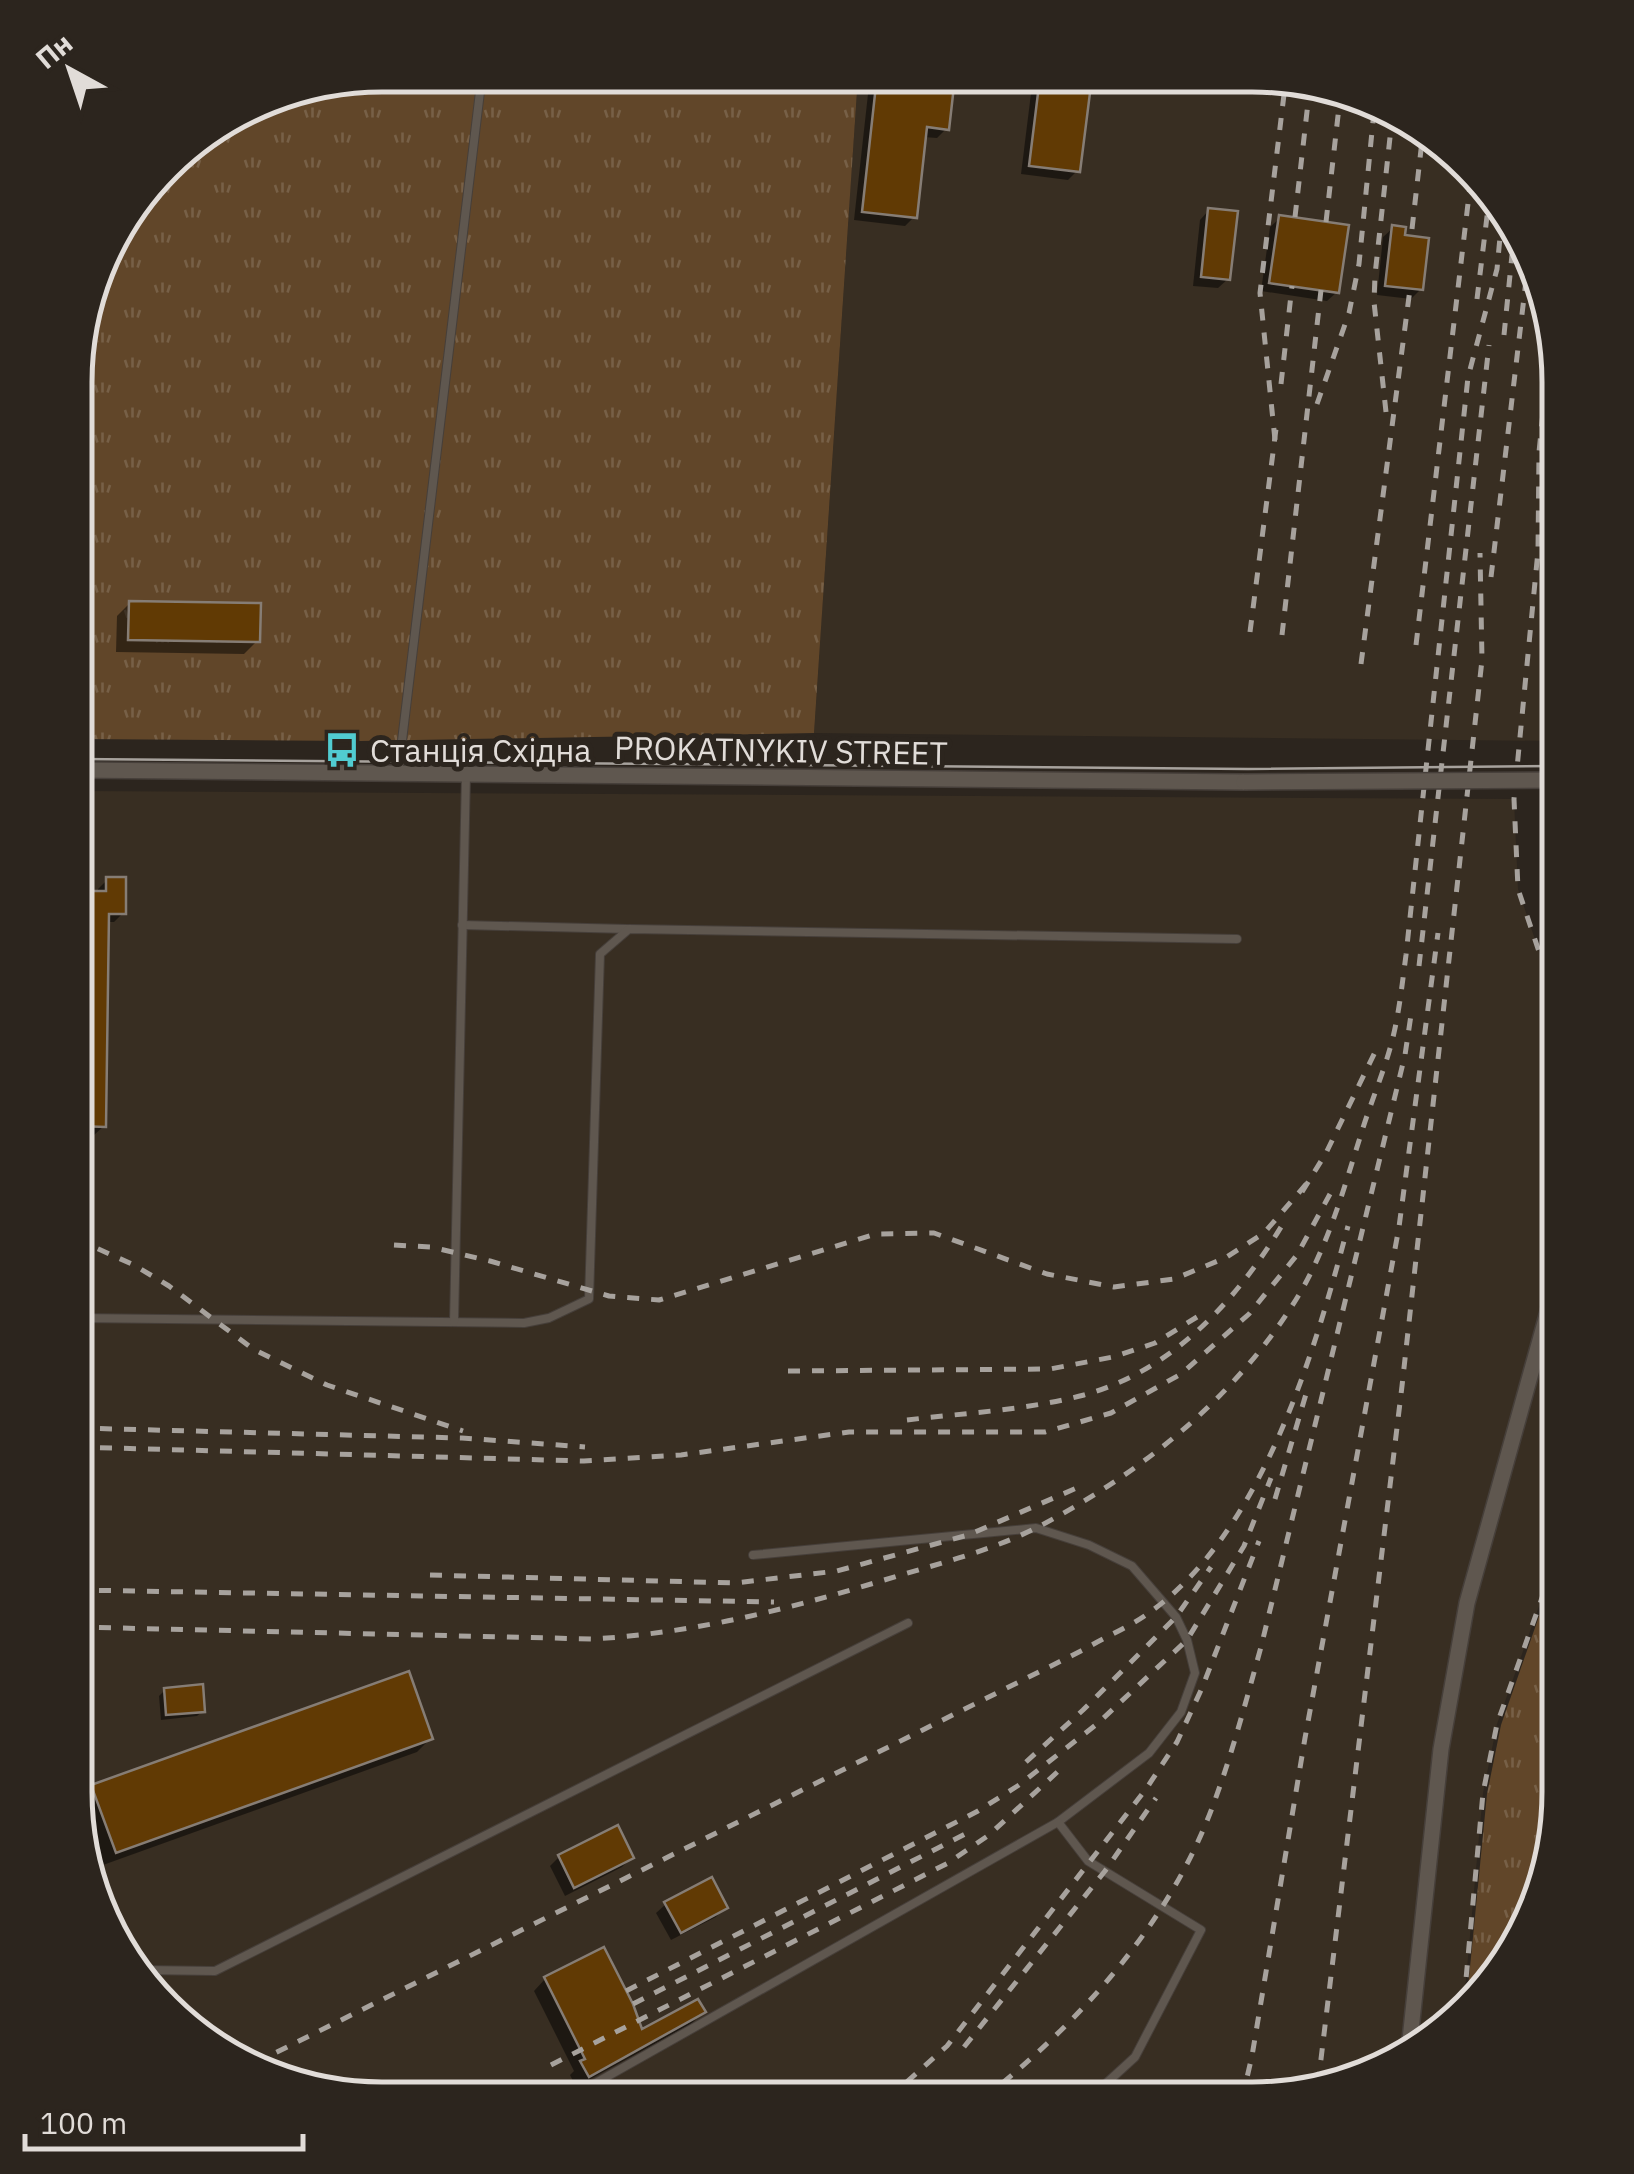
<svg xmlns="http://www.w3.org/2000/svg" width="1634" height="2174" viewBox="0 0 1634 2174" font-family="'IBM Plex Sans',sans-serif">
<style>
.built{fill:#382e22}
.grass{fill:url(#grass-tufts)}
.shadow{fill:#0007}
.building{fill:#613a04;stroke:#867d75;stroke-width:2.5}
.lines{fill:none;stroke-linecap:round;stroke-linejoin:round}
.lane-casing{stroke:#463f3a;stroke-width:10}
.street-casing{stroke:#463f3a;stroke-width:18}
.lane{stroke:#5f574f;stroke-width:8}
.street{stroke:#5f574f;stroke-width:15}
.tram{stroke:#a7a29d;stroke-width:2.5}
.rail{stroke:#a7a29d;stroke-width:5;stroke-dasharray:12 12;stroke-linecap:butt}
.street-bridge-casing{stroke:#463f3a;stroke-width:18;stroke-linecap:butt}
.street-bridge{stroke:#5f574f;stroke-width:15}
.labels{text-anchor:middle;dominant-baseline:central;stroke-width:10;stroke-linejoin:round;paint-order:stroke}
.poi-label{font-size:32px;fill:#e1dcd8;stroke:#2c251e;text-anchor:start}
.street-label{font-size:32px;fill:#e1dcd8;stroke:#2c251e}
.rim{fill:none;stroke:#e1dcd8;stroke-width:5}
</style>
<defs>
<pattern id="grass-tufts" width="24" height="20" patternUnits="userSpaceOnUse" patternTransform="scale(2.5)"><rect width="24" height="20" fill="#614629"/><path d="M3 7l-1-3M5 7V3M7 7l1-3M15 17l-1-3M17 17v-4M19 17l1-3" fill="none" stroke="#776047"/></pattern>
</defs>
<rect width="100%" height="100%" fill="#2c251e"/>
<g class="built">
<polygon points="858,76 1292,78 1438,138 1527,246 1559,382 1559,741 814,733"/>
<polygon points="77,791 1514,799 1518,889 1559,1011 1558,1553 1497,1724 1483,1793 1464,2001 1388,2067 1252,2099 343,2096 211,2047 107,1928 75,1792"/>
</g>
<g class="grass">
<polygon points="382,75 858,76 814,733 360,741 77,739 78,342 116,229 180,151 283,92"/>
<polygon points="1558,1562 1558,1812 1507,1963 1467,1998 1487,1794 1501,1725"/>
</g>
<g class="shadow">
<polygon points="870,76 952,77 946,129 937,138 923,137 914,217 905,226 854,220"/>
<polygon points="1033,77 1089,77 1077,171 1068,180 1021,174"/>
<polygon points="1209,210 1228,279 1218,288 1193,286 1200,220"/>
<polygon points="1280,218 1337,292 1327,301 1261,291 1270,227"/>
<polygon points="1393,228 1403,237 1421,289 1411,299 1377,295 1383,237"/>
<polygon points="130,603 257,641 244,654 116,652 117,616"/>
<polygon points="107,880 123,913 114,922 106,922 104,1126 94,1135 76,1135 77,893 98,894 98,889"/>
<polygon points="165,1690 203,1711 197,1716 161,1720 159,1696"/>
<polygon points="430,1739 417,1752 103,1865 80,1800 93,1787"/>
<polygon points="559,1857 631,1858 622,1867 565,1896 550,1866"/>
<polygon points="666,1904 725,1907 716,1917 671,1940 656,1913"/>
<polygon points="545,1979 640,2032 703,2012 691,2024 576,2087 570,2075 574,2071 534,1991"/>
</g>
<g class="building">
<polygon points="877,76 955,77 949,130 927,127 917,218 862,212"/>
<polygon points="1040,77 1092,77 1080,172 1029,166"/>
<polygon points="1208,208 1238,211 1230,280 1201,277"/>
<polygon points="1279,215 1349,225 1339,293 1269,283"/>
<polygon points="1392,225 1406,227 1405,235 1429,238 1423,290 1385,286"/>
<polygon points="129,601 261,603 260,642 128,640"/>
<polygon points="106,877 126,877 126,914 109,914 106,1127 76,1126 77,891 106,891"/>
<polygon points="409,1671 433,1739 116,1853 91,1785"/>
<polygon points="203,1684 205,1712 166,1715 164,1688"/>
<polygon points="618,1825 634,1858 574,1888 558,1855"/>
<polygon points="712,1877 728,1908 681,1933 664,1902"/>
<polygon points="604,1947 633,2004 642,2029 698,1999 706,2012 589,2077 580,2061 585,2059 544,1977"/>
</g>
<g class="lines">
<defs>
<g id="lane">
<polyline points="398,774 482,75"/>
<polyline points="462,925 628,929"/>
<polyline points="76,1318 524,1323 549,1318 589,1299 600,954 629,929 1237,939"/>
<polyline points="454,1322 466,774"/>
<polyline points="753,1555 1036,1528 1089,1545 1132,1566 1176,1617 1187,1640 1195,1673 1181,1712 1149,1753 1058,1822"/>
<polyline points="143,1970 215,1971 908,1623"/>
<polyline points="571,2097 1058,1822 1088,1861 1201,1930 1135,2057 1089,2099"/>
</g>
<g id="street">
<polyline points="77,770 1244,782"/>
<polyline points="1409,2049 1441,1749 1467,1603 1559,1272"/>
</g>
</defs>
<use href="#lane" class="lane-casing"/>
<use href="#street" class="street-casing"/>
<use href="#lane" class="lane"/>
<use href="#street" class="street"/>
<polyline class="tram" points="77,759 1248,769 1559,766"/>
<g class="rail">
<polyline points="1295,217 1310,85"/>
<polyline points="1326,222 1340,98"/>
<polyline points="1412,229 1423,132"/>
<polyline points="1477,299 1489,200"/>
<polyline points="1504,335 1512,255"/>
<polyline points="1550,343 1539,452 1538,551 1514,799 1518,889 1559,1011"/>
<polyline points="1281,384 1292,286"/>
<polyline points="1317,404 1349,313 1359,264 1374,111"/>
<polyline points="1386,412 1374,302 1375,275 1392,119"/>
<polyline points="1275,440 1260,293 1286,78"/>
<polyline points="1491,577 1529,255"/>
<polyline points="1250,632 1276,429"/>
<polyline points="1282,635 1321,290"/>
<polyline points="1416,645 1471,178"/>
<polyline points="1361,664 1410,289"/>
<polyline points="1419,966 1489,345"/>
<polyline points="1302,1192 1326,1153 1378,1046"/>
<polyline points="76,1239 134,1265 169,1286 253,1349 327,1385 463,1431"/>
<polyline points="394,1245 431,1247 490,1261 609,1296 659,1300 876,1234 934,1233 1047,1274 1114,1287 1174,1279 1225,1258 1264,1233 1308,1182"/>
<polyline points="788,1371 1050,1369 1113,1357 1155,1343 1197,1317"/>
<path d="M907,1420C965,1413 1027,1410 1084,1395C1174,1370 1238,1299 1284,1222"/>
<polyline points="76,1428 462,1438 585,1447"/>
<polyline points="76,1447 584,1461 681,1455 849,1432 1045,1432 1111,1413 1181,1374 1249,1314 1297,1255 1330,1194"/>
<polyline points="1275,1499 1306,1394"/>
<polyline points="430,1575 735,1583 837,1571 968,1535 1079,1487"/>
<polyline points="75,1590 774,1602"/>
<path d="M75,1627L593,1639C693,1633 785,1610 881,1581C933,1565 989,1552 1038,1527C1143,1472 1239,1395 1300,1293C1329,1243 1345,1185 1362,1131C1371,1102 1383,1074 1391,1045C1399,1015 1402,985 1406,955L1468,377L1497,269L1502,216"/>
<polyline points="1026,1762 1083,1710 1176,1617 1211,1567"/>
<polyline points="626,1991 978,1811 1019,1785 1097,1724 1187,1640 1244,1546 1271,1478"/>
<polyline points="1464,2001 1483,1793 1497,1724 1558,1553"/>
<polyline points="633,2004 971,1831"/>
<polyline points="964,2047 1105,1871 1156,1798"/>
<path d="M255,2063L1085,1649C1105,1637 1127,1628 1146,1615C1261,1536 1314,1355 1348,1226"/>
<polyline points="551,2065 948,1863 989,1835 1066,1764"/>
<polyline points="1318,2084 1402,1386 1482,660 1480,553"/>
<polyline points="889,2098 947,2046 1146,1789 1177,1742 1202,1688 1259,1541"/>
<path d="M984,2098C1081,2021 1168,1925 1212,1808C1232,1755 1246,1701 1261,1647L1405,1055L1411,1015"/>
<polyline points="1242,2099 1252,2056 1305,1738 1399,1227 1438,933"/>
</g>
<defs>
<polyline id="street-bridge" points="1244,782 1559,780"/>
</defs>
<use href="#street-bridge" class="street-bridge-casing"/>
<use href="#street-bridge" class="street-bridge"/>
</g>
<defs>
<symbol id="bus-bare" viewBox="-9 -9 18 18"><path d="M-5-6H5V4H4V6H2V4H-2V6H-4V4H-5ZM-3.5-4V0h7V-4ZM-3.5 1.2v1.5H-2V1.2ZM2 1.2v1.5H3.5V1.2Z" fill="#51ccd1" stroke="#2c251e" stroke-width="2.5" paint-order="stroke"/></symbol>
</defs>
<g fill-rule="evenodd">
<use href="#bus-bare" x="317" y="725" width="50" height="50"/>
</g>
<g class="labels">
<g class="poi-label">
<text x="370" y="750">Станція Східна</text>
</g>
<g class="street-label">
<text transform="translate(781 750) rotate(1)">PROKATNYKIV STREET</text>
</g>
</g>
<path d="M0 0H1634V2174H0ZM382 92H1252A290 290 0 0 1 1542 382V1792A290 290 0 0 1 1252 2082H382A290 290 0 0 1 92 1792V382A290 290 0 0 1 382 92Z" fill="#2c251e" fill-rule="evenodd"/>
<path class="rim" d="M382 92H1252A290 290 0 0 1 1542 382V1792A290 290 0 0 1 1252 2082H382A290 290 0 0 1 92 1792V382A290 290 0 0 1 382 92Z"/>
<g transform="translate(70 70) rotate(320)" stroke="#2c251e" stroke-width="8" paint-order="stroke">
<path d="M0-8L18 38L0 25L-18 38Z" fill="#e1dcd8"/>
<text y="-15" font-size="28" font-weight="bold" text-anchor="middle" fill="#e1dcd8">Пн</text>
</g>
<path d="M25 2134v15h278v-15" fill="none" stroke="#e1dcd8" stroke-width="5"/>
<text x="40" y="2134" font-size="30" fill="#e1dcd8" stroke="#2c251e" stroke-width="8" paint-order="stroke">100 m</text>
</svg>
